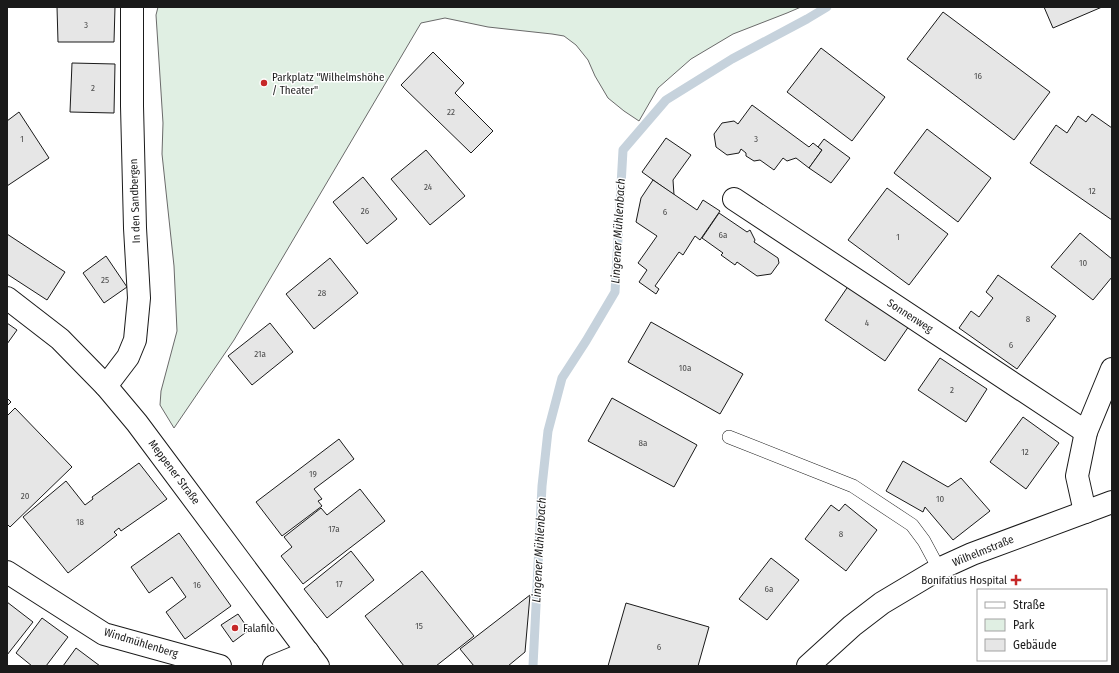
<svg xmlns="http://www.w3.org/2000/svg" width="1119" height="673" viewBox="0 0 1119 673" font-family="'Fira Sans Condensed',sans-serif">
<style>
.green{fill:#e0efe3;stroke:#6a6a6a}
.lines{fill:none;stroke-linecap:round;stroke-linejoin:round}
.stream{stroke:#c6d2dc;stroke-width:9}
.building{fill:#e6e6e6;stroke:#1a1a1a}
.lane-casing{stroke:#1a1a1a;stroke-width:14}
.street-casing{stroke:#1a1a1a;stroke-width:24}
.secondary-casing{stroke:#1a1a1a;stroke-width:24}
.lane{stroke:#fff;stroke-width:13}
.street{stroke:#fff;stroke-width:22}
.secondary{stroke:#fff;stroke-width:22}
.poi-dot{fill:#c62828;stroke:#fff;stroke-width:1.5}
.labels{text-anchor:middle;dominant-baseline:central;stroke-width:3;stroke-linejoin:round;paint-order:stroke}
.number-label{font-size:9px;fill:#4d4d4d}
.poi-label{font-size:11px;fill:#1a1a1a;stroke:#fff;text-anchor:start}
.street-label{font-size:11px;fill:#1a1a1a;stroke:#fff}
.water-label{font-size:12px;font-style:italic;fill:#1a1a1a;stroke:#fff}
</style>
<rect width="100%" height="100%" fill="#fff"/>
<polygon class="green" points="158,7 801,7 787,13 733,34 691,59 658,88 639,121 624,111 608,98 595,76 588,60 576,45 564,36 552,34 488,27 445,18 421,23 234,340 174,428 160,405 161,391 177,331 174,266 162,154 163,123 159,61 156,15"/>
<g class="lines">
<polyline class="stream" points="533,666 542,486 548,431 562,378 586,341 615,292 623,150 666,100 732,59 807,19 827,7"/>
</g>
<g class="building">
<polygon points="57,7 115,7 114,42 58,42"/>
<polygon points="1044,7 1102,7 1053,28"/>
<polygon points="943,12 1050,92 1014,140 907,59"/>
<polygon points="821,48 885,97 852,141 787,92"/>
<polygon points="433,52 464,83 455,93 493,131 471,153 401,85"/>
<polygon points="72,63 115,64 114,113 70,112"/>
<polygon points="752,105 809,147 813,143 822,150 809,168 796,158 787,161 783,158 774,170 760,160 754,161 746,156 746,153 741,149 739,153 727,155 716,147 714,134 722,123 734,121 738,124"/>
<polygon points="19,112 49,158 7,186 7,121"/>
<polygon points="1092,114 1112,128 1112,220 1030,163 1056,125 1067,133 1078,116 1086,122"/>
<polygon points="927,129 991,178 958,222 894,173"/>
<polygon points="666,138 691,155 673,180 674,195 642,172"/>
<polygon points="824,139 850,158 831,183 809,168 822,150 818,147"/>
<polygon points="426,150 465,196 430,225 391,179"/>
<polygon points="363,177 397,219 367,244 333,202"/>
<polygon points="653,180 697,210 703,200 720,211 700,240 695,236 683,255 679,252 655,286 659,289 656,294 639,282 647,270 638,263 657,236 636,222 641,198"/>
<polygon points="887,188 948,234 909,285 848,240"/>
<polygon points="719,213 747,232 750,230 755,240 754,242 778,258 779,263 771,274 757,276 737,262 735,265 721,255 723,253 702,238"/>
<polygon points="1080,233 1112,259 1112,277 1093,300 1051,267"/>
<polygon points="7,234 65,272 47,300 7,274"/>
<polygon points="106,256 127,287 104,303 83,273"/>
<polygon points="330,258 358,293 314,329 286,294"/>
<polygon points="998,275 1056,316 1017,369 959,328 971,311 979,317 993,298 986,292"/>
<polygon points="849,285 909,326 885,361 825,320"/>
<polygon points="651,322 743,374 720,414 628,362"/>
<polygon points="7,323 17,330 7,344"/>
<polygon points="270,323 293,352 252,385 228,356"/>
<polygon points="940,358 987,389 966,422 918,390"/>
<polygon points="7,398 11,402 7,406"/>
<polygon points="612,398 697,445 674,487 588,441"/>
<polygon points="15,408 72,467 10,527 7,524 7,416"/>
<polygon points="1023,417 1059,443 1026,489 990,462"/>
<polygon points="339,439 354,459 314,489 322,499 318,501 322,506 282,536 256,502"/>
<polygon points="903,461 948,487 961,478 990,511 953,540 925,507 923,512 886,491"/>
<polygon points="139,463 167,499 121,531 119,528 114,532 117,535 68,573 23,517 66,481 85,505 93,499 92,497"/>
<polygon points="360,489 385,521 303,584 281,556 292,547 284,537 321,508 327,515"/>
<polygon points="845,504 877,530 846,571 805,539 831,505 839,511"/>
<polygon points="179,533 231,606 185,639 166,612 186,597 172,577 149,593 131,567"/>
<polygon points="351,551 374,580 327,618 304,589"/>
<polygon points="771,558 799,580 767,620 739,599"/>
<polygon points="422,571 474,636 436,666 404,666 365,616"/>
<polygon points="530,595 525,652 508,666 474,666 460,649"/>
<polygon points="7,602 33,622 7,655"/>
<polygon points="626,603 709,627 698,666 608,666"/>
<polygon points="238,614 249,630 233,642 221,625"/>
<polygon points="42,618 68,637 46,666 32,666 16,653"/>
<polygon points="76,648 100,666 63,666"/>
</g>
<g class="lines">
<defs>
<polyline id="lane" points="729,437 853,486 912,525 924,541 939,569"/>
<g id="street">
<polyline points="734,199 1086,432"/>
<polyline points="106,386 128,357 135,340 139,298 135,228 132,106 132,7"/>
<polyline points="1085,512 1077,476 1086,432 1112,369"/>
<polyline points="7,572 104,634 220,666"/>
<polyline points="274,666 308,652"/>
</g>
<g id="secondary">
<polyline points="7,298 60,339 106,386 137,423 318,666"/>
<polyline points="808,666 852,626 882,603 939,569 972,554 1112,502"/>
</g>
</defs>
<use href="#lane" class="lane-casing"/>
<use href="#street" class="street-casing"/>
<use href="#secondary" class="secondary-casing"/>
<use href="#lane" class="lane"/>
<use href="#street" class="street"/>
<use href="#secondary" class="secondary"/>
</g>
<g class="poi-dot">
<circle cx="264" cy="83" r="4"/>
<path d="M1014 574h4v4h4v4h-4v4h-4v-4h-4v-4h4z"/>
<circle cx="235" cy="628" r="4"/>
</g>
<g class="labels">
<g class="number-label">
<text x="86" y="25">3</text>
<text x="978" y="76">16</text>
<text x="93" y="88">2</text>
<text x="451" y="112">22</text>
<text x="22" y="139">1</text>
<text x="756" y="139">3</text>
<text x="428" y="187">24</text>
<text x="1092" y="191">12</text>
<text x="365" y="211">26</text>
<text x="665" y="212">6</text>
<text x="723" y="235">6a</text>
<text x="898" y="237">1</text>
<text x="1083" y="263">10</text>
<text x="105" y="280">25</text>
<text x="322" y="293">28</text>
<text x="1028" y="319">8</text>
<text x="867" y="323">4</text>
<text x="1011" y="345">6</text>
<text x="260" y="354">21a</text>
<text x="685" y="368">10a</text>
<text x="952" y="390">2</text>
<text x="643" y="443">8a</text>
<text x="1025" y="452">12</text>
<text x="313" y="474">19</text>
<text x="25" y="496">20</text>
<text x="940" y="499">10</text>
<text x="80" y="522">18</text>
<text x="334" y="529">17a</text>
<text x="841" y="534">8</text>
<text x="339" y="584">17</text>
<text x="197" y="585">16</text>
<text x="769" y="589">6a</text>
<text x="419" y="626">15</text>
<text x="659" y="647">6</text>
</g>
<g class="poi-label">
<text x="272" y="77">Parkplatz "Wilhelmshöhe<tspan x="272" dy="13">/ Theater"</tspan></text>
<text x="1007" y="580" text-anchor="end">Bonifatius Hospital</text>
<text x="243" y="628">Falafilo</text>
</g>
<g class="street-label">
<text transform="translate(135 201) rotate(-92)">In den Sandbergen</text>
<text transform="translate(910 316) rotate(33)">Sonnenweg</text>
<text transform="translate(174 472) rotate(53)">Meppener Straße</text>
<text transform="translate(983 551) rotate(-22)">Wilhelmstraße</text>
<text transform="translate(141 643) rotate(17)">Windmühlenberg</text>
</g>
<g class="water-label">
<text transform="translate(618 231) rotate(-87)">Lingener Mühlenbach</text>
<text transform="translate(539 550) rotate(-87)">Lingener Mühlenbach</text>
</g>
</g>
<rect width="1119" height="673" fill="none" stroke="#1a1a1a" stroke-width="16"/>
<rect x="977" y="589" width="130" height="72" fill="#ffffff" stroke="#a3a3a3"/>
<rect x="985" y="602" width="20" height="6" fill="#ffffff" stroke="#a3a3a3"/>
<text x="1013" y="609" font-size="12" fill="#1a1a1a">Straße</text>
<rect x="985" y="619" width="20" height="12" fill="#e0efe3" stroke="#a3a3a3"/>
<text x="1013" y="629" font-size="12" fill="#1a1a1a">Park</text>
<rect x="985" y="639" width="20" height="12" fill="#e6e6e6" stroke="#a3a3a3"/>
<text x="1013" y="649" font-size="12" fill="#1a1a1a">Gebäude</text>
</svg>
